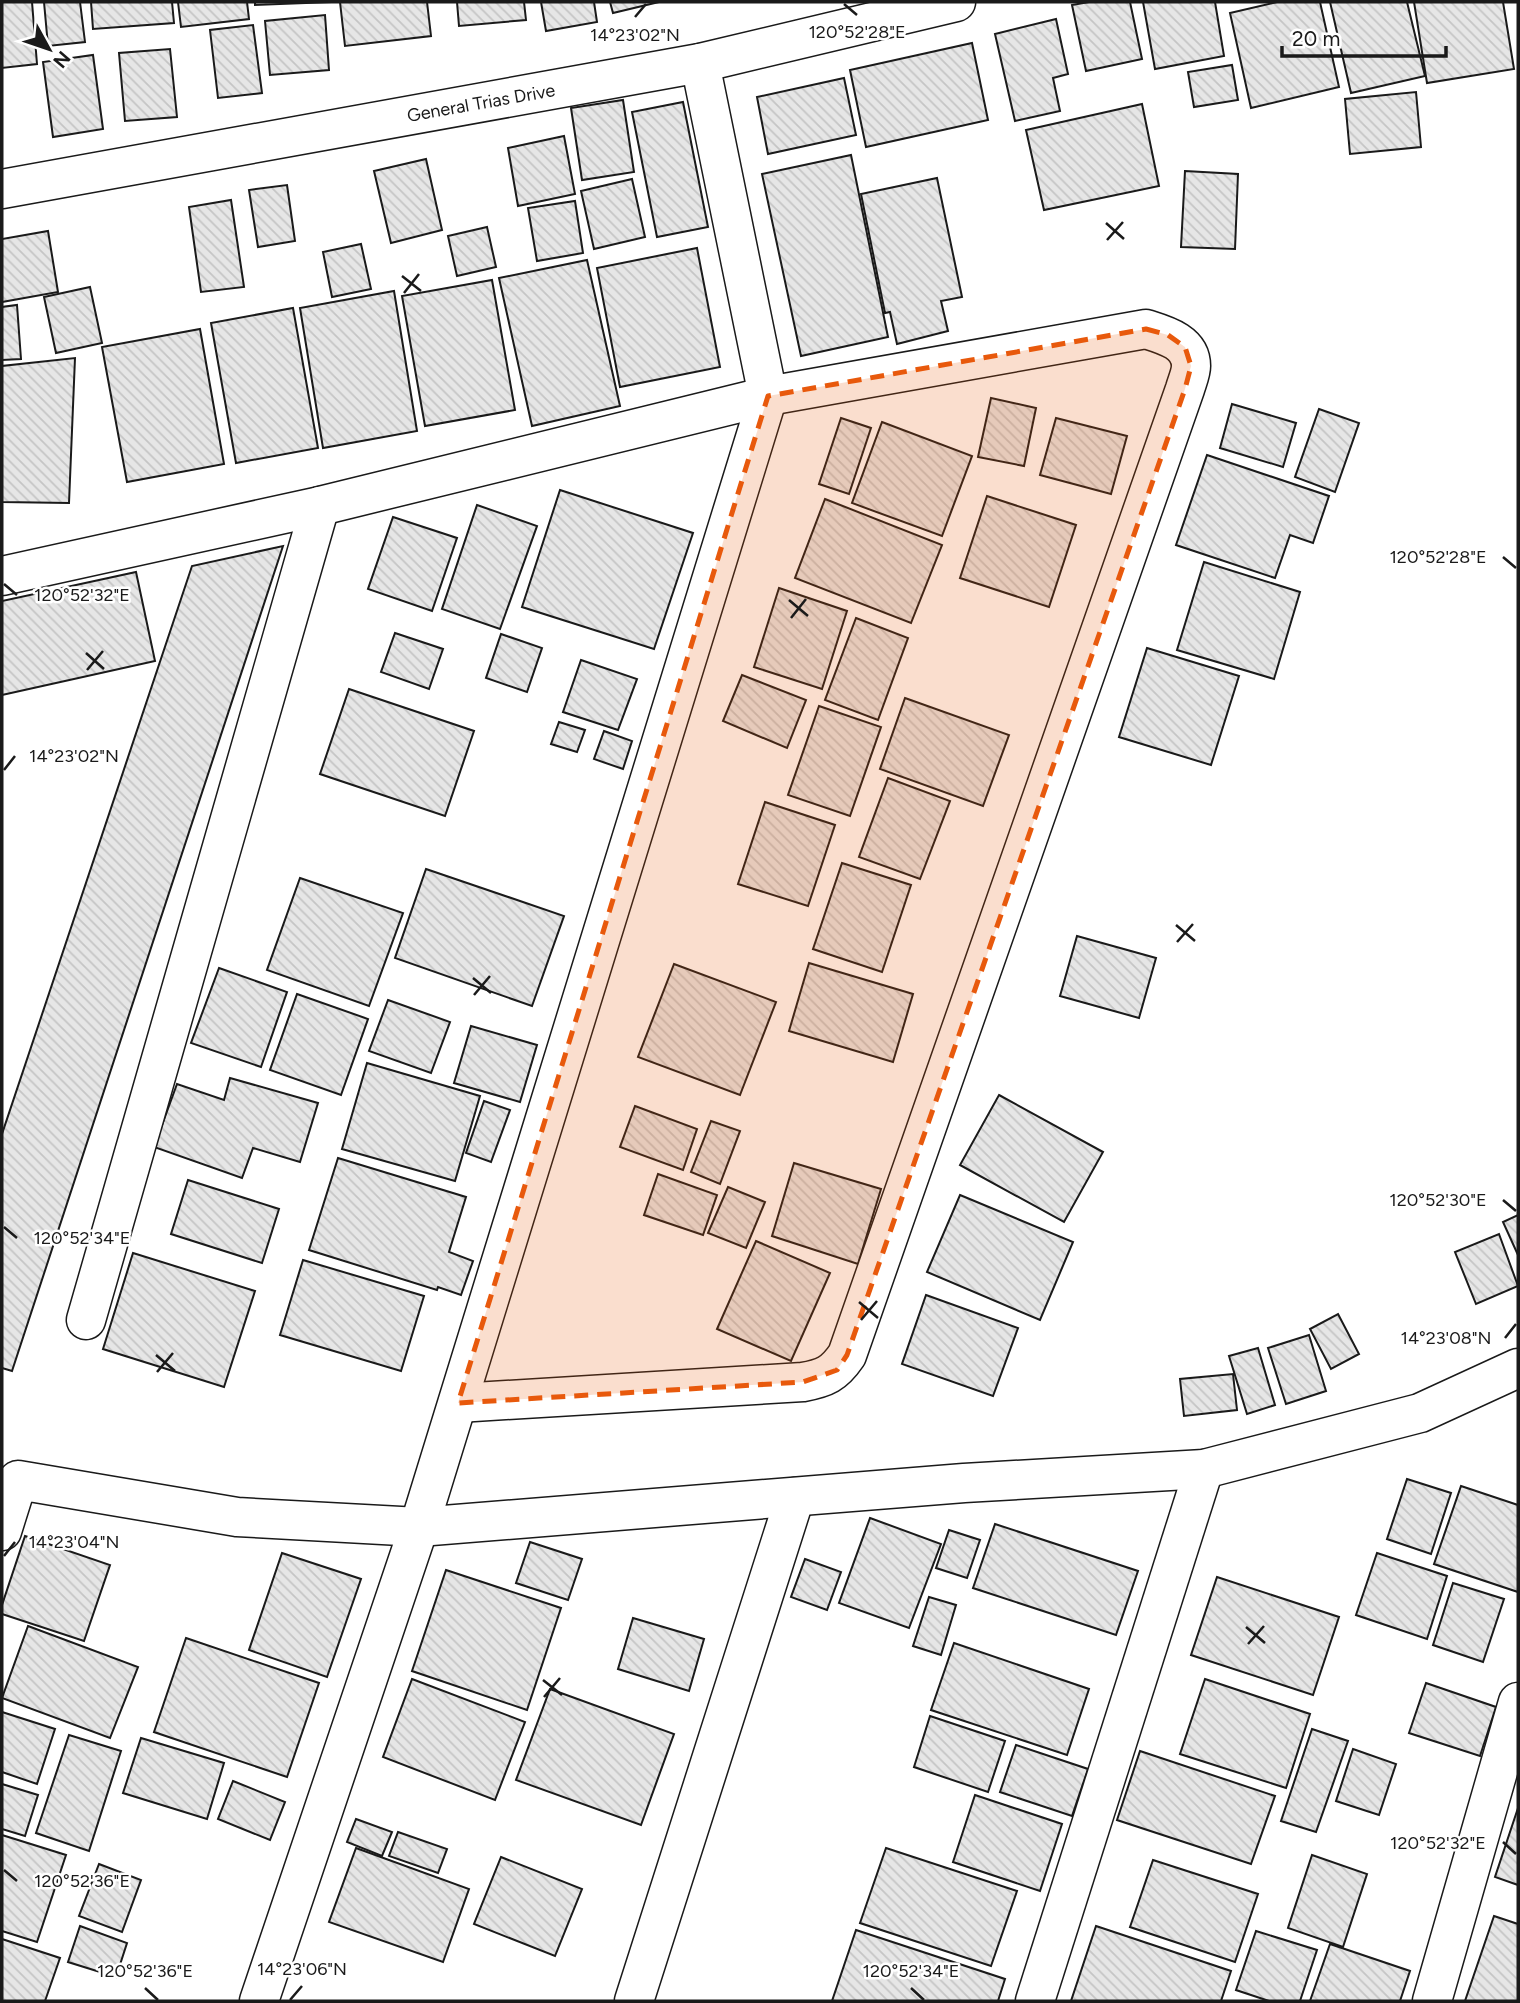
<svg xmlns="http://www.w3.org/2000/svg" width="1520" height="2003" viewBox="0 0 1520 2003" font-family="Figtree,sans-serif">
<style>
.building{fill:url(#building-back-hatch);stroke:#1a1a1a;stroke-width:2}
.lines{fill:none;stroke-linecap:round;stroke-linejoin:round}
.street-casing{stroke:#1a1a1a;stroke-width:41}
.secondary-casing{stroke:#1a1a1a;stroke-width:41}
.street{stroke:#fff;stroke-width:38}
.secondary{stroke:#fff;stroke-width:38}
.marked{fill:#e8590c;fill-opacity:0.2;stroke:#e8590c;stroke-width:5;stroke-dasharray:14 9;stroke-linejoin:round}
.ticks{fill:none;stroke:#1a1a1a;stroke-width:2.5}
.labels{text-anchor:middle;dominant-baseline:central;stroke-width:5;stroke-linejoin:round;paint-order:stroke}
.street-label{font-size:18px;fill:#1a1a1a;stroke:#fff}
.ticks-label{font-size:18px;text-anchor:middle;fill:#1a1a1a;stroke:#fff;stroke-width:5;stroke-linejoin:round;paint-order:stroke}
</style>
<defs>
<pattern id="building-back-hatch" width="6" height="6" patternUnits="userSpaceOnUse" patternTransform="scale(1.75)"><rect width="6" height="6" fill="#e6e6e6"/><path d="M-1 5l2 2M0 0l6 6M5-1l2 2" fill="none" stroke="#c5c5c5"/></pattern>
</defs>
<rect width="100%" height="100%" fill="#fff"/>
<g class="building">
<polygon points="2,2 32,2 37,64 2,68"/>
<polygon points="44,2 80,2 85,42 48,46"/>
<polygon points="91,2 172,2 174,23 93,29"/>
<polygon points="178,2 247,2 249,19 181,27"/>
<polygon points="255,2 332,2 255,5"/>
<polygon points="340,2 427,2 431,36 345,46"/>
<polygon points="457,2 524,2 526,20 459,26"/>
<polygon points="541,2 594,2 597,22 546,31"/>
<polygon points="610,2 659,2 613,13"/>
<polygon points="1089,2 1130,2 1142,59 1086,71 1072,5"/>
<polygon points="1143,2 1215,2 1224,56 1155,69"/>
<polygon points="1277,2 1320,2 1339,87 1251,108 1230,13"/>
<polygon points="1330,2 1407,2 1425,76 1351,93"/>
<polygon points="1414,2 1503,2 1514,69 1427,83"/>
<polygon points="325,15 329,70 270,75 265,21"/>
<polygon points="1056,19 1068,74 1053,78 1060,111 1015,121 995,34"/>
<polygon points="253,25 262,93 218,98 210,30"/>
<polygon points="972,43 988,120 866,147 850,70"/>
<polygon points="170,49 177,117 125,121 119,53"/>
<polygon points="93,55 103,129 53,137 43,62"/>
<polygon points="1232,65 1238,100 1194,107 1188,72"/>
<polygon points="844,78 856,135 768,154 757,97"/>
<polygon points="1416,92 1421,147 1350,154 1345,99"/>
<polygon points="623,100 634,172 582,180 571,108"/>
<polygon points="683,102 708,227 657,237 632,112"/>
<polygon points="1142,104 1159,186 1044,210 1026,130"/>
<polygon points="564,136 575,194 518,206 508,148"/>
<polygon points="851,155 888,337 801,356 762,174"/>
<polygon points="426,159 442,230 391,243 374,171"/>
<polygon points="1185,171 1238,174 1235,249 1181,247"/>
<polygon points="937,178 962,297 941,301 948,331 897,344 890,312 885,313 861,194"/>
<polygon points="632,179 645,237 594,249 581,191"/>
<polygon points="287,185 295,241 258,247 249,190"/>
<polygon points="231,200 244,287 201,292 189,207"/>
<polygon points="575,201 583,253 537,261 528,208"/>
<polygon points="487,227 496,267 457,276 448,236"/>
<polygon points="48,231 58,292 2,302 2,239"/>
<polygon points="361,244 371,289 332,297 323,252"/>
<polygon points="697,248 720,367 620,387 597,268"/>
<polygon points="587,260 620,406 532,426 499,278"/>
<polygon points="492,280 515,410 425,426 402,296"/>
<polygon points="90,287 102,343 56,353 44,297"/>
<polygon points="394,291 417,431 323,448 300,308"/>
<polygon points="17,305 21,359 2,360 2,307"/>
<polygon points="293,308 318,448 236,463 211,323"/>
<polygon points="200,329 224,464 127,482 102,347"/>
<polygon points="75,358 69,503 2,502 2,366"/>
<polygon points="991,398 1036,408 1024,466 978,457"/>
<polygon points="1232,404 1296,423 1283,467 1220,448"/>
<polygon points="1319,409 1359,423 1335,492 1295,477"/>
<polygon points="841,418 871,428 849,494 819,484"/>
<polygon points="1056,418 1127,436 1111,494 1040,475"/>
<polygon points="882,422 972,456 942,536 852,503"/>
<polygon points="1207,455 1329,496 1313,543 1290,535 1275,578 1176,545"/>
<polygon points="560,490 693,533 654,649 522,607"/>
<polygon points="987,496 1076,525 1049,607 960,578"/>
<polygon points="825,499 942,545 911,623 795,578"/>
<polygon points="477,505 537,526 500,629 442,609"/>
<polygon points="393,517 457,538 432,611 368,589"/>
<polygon points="283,546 12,1371 2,1368 2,1134 192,566"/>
<polygon points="1204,562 1300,592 1274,679 1177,650"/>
<polygon points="136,572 155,661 2,695 2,601"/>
<polygon points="779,588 847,611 822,689 754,667"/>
<polygon points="856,618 908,638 878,720 825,700"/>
<polygon points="395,633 443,649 429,689 381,672"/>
<polygon points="501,634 542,648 527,692 486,678"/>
<polygon points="1147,648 1239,676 1211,765 1119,737"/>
<polygon points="581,660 637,679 618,730 563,712"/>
<polygon points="742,675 806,700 787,748 723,721"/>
<polygon points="349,689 474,731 445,816 320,774"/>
<polygon points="905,698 1009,735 983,806 880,769"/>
<polygon points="819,706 881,727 850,816 788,795"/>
<polygon points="559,722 585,730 577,752 551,744"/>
<polygon points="604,731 632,741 623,769 594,759"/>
<polygon points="888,778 950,801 920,879 859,857"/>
<polygon points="765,802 835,825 808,906 738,884"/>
<polygon points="842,863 911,885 882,972 813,949"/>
<polygon points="426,869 564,916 532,1006 395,958"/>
<polygon points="300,878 403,913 369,1006 267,970"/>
<polygon points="1077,936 1156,958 1139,1018 1060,996"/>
<polygon points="809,963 913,994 893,1062 789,1031"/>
<polygon points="674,964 776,1002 740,1095 638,1057"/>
<polygon points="219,968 287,992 261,1067 191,1043"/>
<polygon points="297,994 368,1019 341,1095 270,1070"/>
<polygon points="388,1000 450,1022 431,1073 369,1051"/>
<polygon points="471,1026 537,1045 520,1102 454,1083"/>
<polygon points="367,1063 480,1096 455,1181 342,1149"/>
<polygon points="230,1078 318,1103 300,1162 253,1148 242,1178 154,1147 177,1084 224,1100"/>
<polygon points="999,1095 1103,1152 1064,1222 960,1165"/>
<polygon points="484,1101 510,1110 491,1162 466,1153"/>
<polygon points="635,1106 697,1129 683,1170 620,1147"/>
<polygon points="711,1121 740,1131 720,1184 691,1172"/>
<polygon points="338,1158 466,1197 449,1252 473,1261 461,1295 438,1287 437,1290 309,1250"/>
<polygon points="794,1163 881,1189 858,1264 772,1236"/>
<polygon points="658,1174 717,1195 703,1235 644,1215"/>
<polygon points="188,1180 279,1209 262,1263 171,1234"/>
<polygon points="728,1187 765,1202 746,1248 708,1233"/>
<polygon points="960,1195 1073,1242 1040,1320 927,1272"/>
<polygon points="1518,1215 1518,1255 1503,1222"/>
<polygon points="1499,1234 1518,1286 1476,1304 1455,1252"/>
<polygon points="756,1241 830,1273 791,1361 717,1329"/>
<polygon points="133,1253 255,1291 224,1387 103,1349"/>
<polygon points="303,1260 424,1296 401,1371 280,1335"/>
<polygon points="926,1295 1018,1328 993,1396 902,1364"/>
<polygon points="1338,1314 1359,1354 1331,1369 1310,1329"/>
<polygon points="1309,1335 1326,1391 1286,1404 1268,1348"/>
<polygon points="1258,1348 1275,1405 1247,1414 1229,1356"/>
<polygon points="1233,1374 1237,1410 1184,1416 1180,1379"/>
<polygon points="1407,1479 1451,1493 1431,1554 1387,1539"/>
<polygon points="1461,1486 1518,1505 1518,1592 1434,1564"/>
<polygon points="870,1518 941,1544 909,1628 839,1603"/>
<polygon points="995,1524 1138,1571 1116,1635 973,1588"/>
<polygon points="949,1530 980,1540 967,1578 936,1568"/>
<polygon points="25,1536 110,1565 84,1641 2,1614 2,1605"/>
<polygon points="530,1542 582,1559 568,1600 516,1583"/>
<polygon points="282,1553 361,1579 327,1677 249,1650"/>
<polygon points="1377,1553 1447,1576 1427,1639 1356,1615"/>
<polygon points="805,1559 841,1572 827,1610 791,1597"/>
<polygon points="446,1570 561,1608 527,1710 412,1671"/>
<polygon points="1217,1577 1339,1617 1313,1695 1191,1655"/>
<polygon points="1453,1583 1504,1599 1483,1662 1433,1645"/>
<polygon points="929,1597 956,1605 941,1655 913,1646"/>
<polygon points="633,1618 704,1639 689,1691 618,1669"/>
<polygon points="28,1626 138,1667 110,1738 2,1698"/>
<polygon points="186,1638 319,1683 287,1777 154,1732"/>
<polygon points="954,1643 1089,1689 1067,1755 931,1710"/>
<polygon points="412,1679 525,1722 495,1800 383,1757"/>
<polygon points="1205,1679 1310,1714 1286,1788 1180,1754"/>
<polygon points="1426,1683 1496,1707 1480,1756 1409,1733"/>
<polygon points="550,1689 674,1734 641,1825 516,1780"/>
<polygon points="2,1712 55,1729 37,1784 2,1772"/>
<polygon points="930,1716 1005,1741 988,1792 914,1767"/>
<polygon points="1312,1729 1348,1741 1316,1832 1281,1821"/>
<polygon points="69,1735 121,1751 89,1851 36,1833"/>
<polygon points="141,1738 224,1763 207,1819 123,1793"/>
<polygon points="1016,1745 1088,1769 1072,1816 1000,1792"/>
<polygon points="1353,1749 1396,1764 1379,1815 1336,1801"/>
<polygon points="1140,1751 1275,1796 1251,1864 1117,1820"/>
<polygon points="233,1781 285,1802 270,1840 218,1819"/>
<polygon points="2,1784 38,1795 25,1836 2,1829"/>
<polygon points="975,1795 1062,1824 1040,1891 953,1862"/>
<polygon points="1518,1808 1518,1885 1495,1877"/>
<polygon points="356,1819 392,1832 382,1856 347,1842"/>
<polygon points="398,1832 447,1849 438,1873 389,1856"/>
<polygon points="2,1835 66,1855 37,1942 2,1931"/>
<polygon points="356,1848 469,1889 443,1962 329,1922"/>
<polygon points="886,1848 1017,1891 991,1966 860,1923"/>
<polygon points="1312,1855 1367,1874 1343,1947 1288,1928"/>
<polygon points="501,1857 582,1889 555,1956 474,1924"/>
<polygon points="1153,1860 1258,1894 1235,1962 1130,1927"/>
<polygon points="99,1864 141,1880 122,1932 79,1916"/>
<polygon points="1494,1916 1518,1924 1518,2001 1465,2001"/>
<polygon points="80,1926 127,1943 116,1977 68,1962"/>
<polygon points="1096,1926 1231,1971 1221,2001 1071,2001"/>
<polygon points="856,1930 1005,1979 998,2001 832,2001"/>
<polygon points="1256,1931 1317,1950 1300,2001 1269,2001 1236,1990"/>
<polygon points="2,1939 60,1958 45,2001 2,2001"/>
<polygon points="1330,1944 1410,1971 1400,2001 1310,2001"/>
</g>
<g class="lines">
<defs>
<g id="street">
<path d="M2,576L320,506L768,396L1146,329C1165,335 1191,342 1191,366C1191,373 1187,382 1185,389L847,1355C834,1374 825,1378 803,1382L458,1403"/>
<polyline points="86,1320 320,506"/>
<polyline points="2,1531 18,1480 237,1517 419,1527 964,1483 1204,1469 1420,1413 1518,1368"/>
<polyline points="259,2001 419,1527 768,396 700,63"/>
<polyline points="634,2001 795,1497"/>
<polyline points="1035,2001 1204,1469"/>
<polyline points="1432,2001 1518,1702"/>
</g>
<polyline id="secondary" points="2,189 700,63 956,2"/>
</defs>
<use href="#street" class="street-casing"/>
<use href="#secondary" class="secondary-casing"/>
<use href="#street" class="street"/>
<use href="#secondary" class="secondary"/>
</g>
<path class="marked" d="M1146,329L1168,335L1185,347L1191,366L1185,389L847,1355L837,1370L803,1382L458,1403L768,396Z"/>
<path class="ticks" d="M844,4L857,15M635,17L646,4M1106,223L1124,239M1107,240L1123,222M402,276L421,291M404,293L419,274M1503,557L1516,568M4,584L17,595M789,600L808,616M791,618L806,599M86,653L104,669M87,670L103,651M4,770L15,756M1176,925L1195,941M1177,942L1193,924M473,978L491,993M474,995L490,976M1503,1200L1516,1211M4,1227L17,1238M859,1302L878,1318M861,1320L877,1301M1505,1338L1516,1324M156,1355L175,1371M157,1372L173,1353M4,1556L15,1542M1246,1627L1265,1643M1248,1644L1264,1626M543,1680L562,1695M544,1697L560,1678M1503,1842L1516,1854M4,1870L17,1881M145,1988L158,2000M911,1988L924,2000M290,2000L302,1986"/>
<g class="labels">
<g class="street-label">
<text transform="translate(481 103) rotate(-10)">General Trias Drive</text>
</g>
</g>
<g class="ticks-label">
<text x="857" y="38">120°52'28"E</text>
<text x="635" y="41">14°23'02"N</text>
<text x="1438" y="563">120°52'28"E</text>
<text x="82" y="601">120°52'32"E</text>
<text x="74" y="762">14°23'02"N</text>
<text x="1438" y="1206">120°52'30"E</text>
<text x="82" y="1244">120°52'34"E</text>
<text x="1446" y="1344">14°23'08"N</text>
<text x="74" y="1548">14°23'04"N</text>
<text x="1438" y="1849">120°52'32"E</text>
<text x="82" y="1887">120°52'36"E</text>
<text x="302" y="1975">14°23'06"N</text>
<text x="145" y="1977">120°52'36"E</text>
<text x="911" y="1977">120°52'34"E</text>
</g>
<rect width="1520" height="2003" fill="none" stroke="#1a1a1a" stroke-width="7"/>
<g transform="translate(49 49) rotate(130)" stroke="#ffffff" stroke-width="5" paint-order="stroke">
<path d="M0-5L12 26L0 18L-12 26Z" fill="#1a1a1a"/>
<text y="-10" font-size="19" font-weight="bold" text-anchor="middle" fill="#1a1a1a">N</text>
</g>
<path d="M1282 46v10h164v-10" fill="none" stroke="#1a1a1a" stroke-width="3.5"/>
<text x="1292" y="46" font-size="21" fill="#1a1a1a" stroke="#ffffff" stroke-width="5" paint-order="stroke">20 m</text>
</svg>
